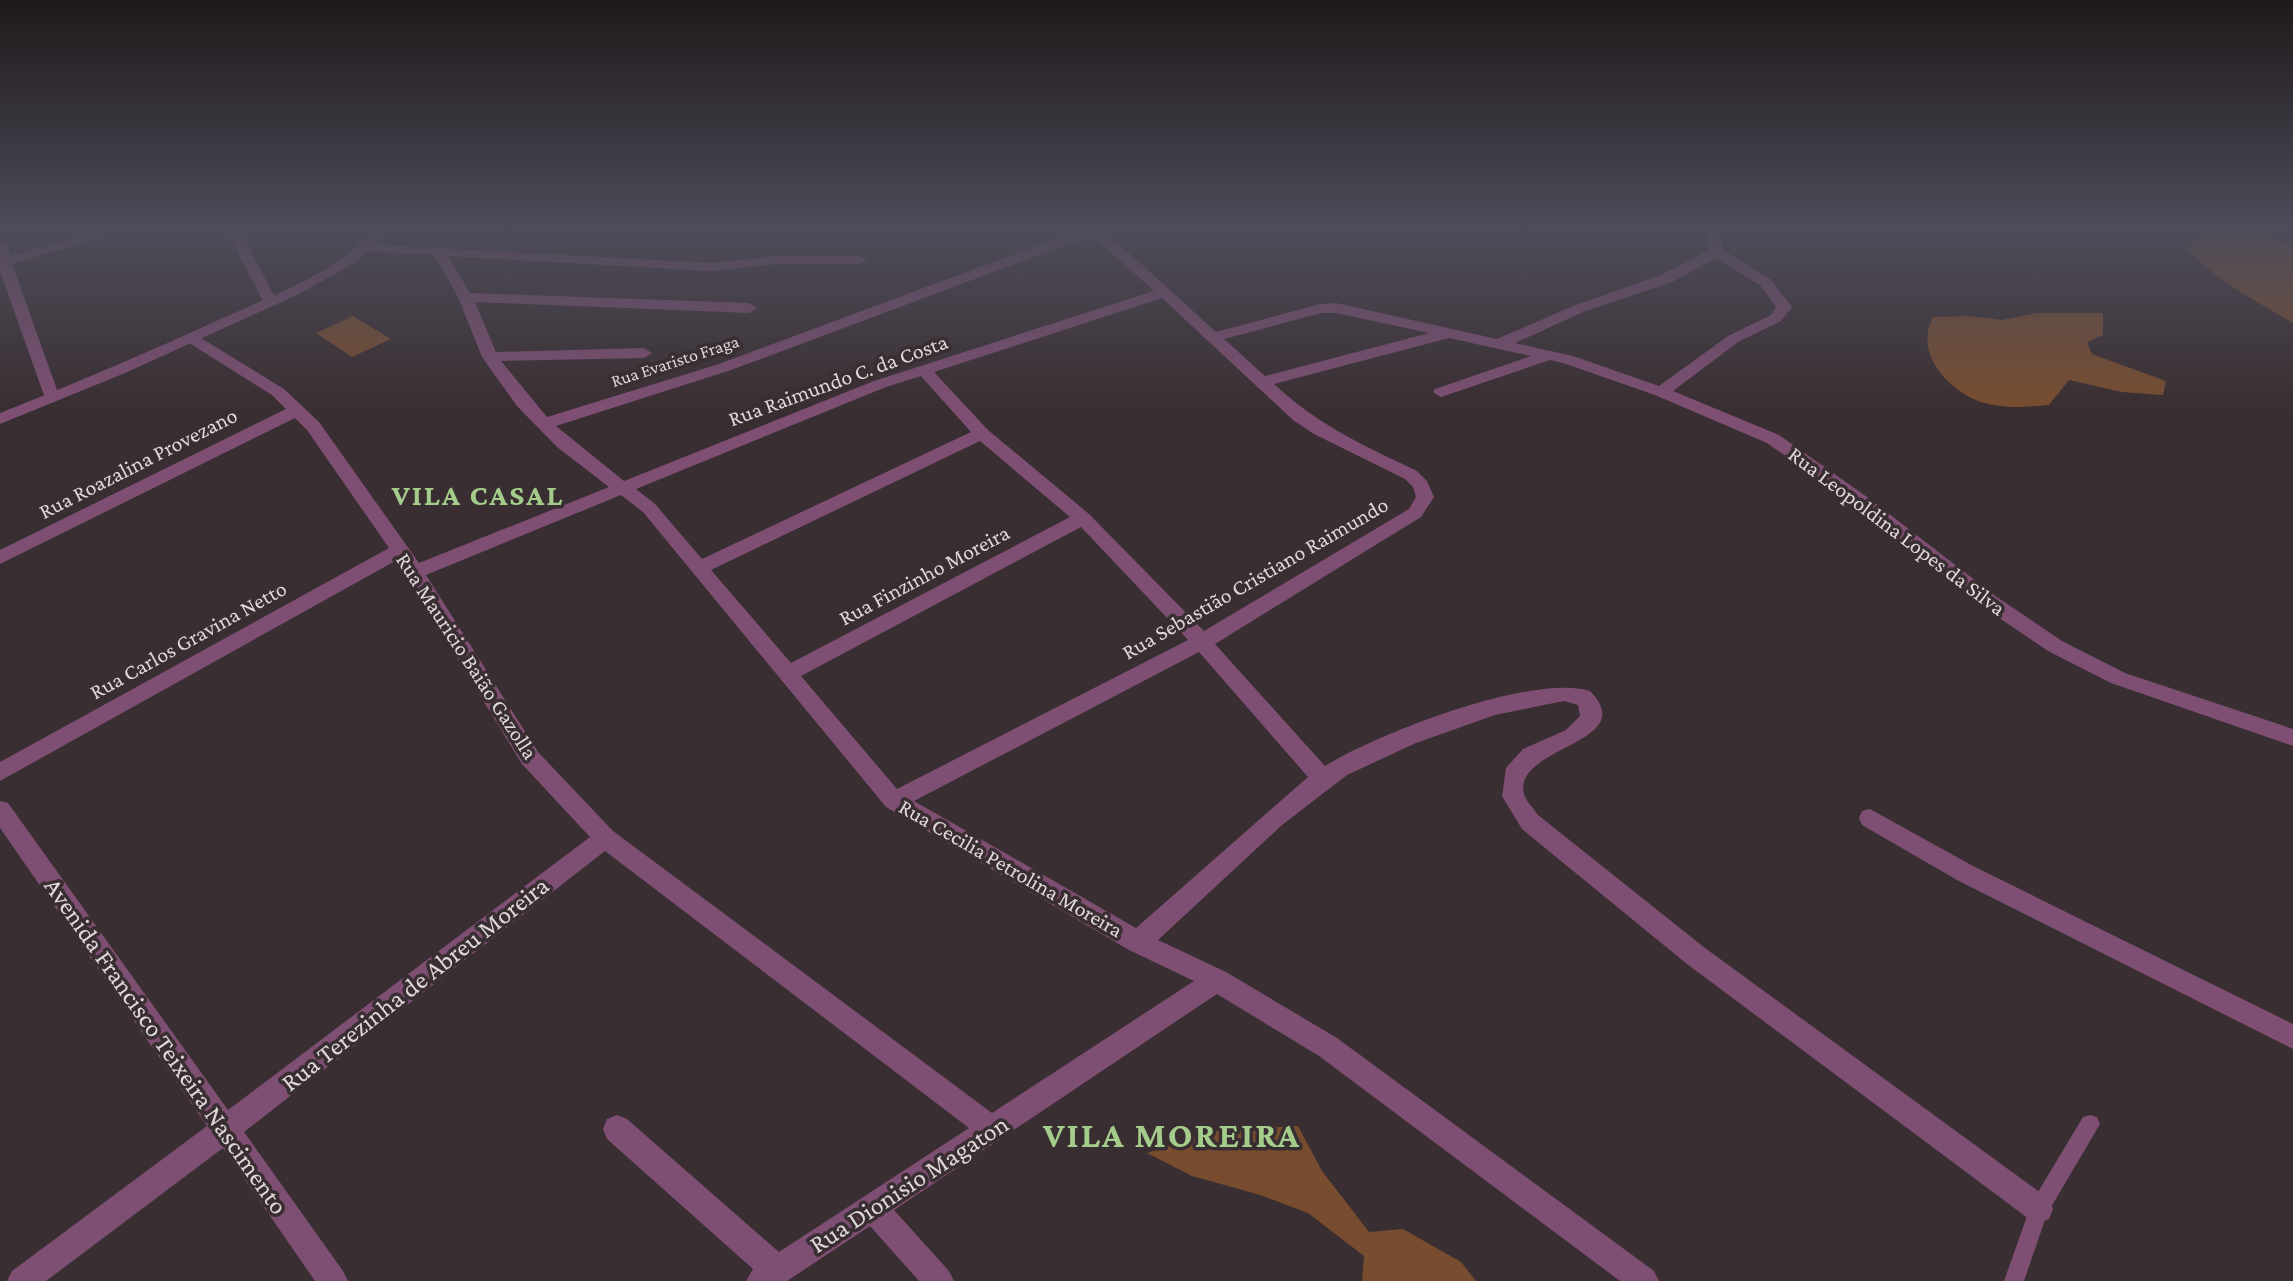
<svg xmlns="http://www.w3.org/2000/svg" width="2293" height="1281" viewBox="0 0 2293 1281" font-family="'Crimson Pro',serif">
<style>
.green{fill:#784d2f}
.lines{fill:none;stroke-linecap:round;stroke-linejoin:round}
.service{fill:#7f4f73;fill-rule:evenodd}
.minor{fill:#7f4f73;fill-rule:evenodd}
.tertiary{fill:#7f4f73;fill-rule:evenodd}
.labels{text-anchor:middle;dominant-baseline:central;stroke-width:7;stroke-linejoin:round;paint-order:stroke}
.far-street-label{font-size:18px;fill:#dfd8da;stroke:#392e31}
.street-label{font-size:22px;fill:#dfd8da;stroke:#392e31}
.near-street-label{font-size:26px;fill:#dfd8da;stroke:#392e31}
.district-label{font-size:30px;font-weight:bold;letter-spacing:2px;fill:#a4cd8b;stroke:#392e31}
.near-district-label{font-size:36px;font-weight:bold;letter-spacing:2px;fill:#a4cd8b;stroke:#392e31}
</style>
<rect width="100%" height="100%" fill="#392e31"/>
<g class="green">
<path d="M2202,232H2258L2293,245V323C2253,299 2221,284 2188,250Z"/>
<path d="M2037,313H2103V335L2087,342L2092,354L2166,381L2163,395L2122,392L2069,380L2049,405C2027,407 2003,409 1981,402C1947,390 1914,353 1933,317L1969,316L2002,320Z"/>
<polygon points="353,316 391,339 352,357 316,333"/>
<polygon points="1298,1126 1322,1171 1369,1232 1403,1229 1461,1262 1476,1281 1362,1281 1364,1256 1308,1213 1257,1194 1192,1176 1147,1153 1219,1130"/>
</g>
<g class="lines">
<polygon class="service" points="2090,1115 2097,1117 2100,1124 2047,1214 2024,1281 2004,1281 2032,1202 2083,1117"/>
<g class="minor">
<polygon points="97,232 119,232 12,264 60,398 52,403 46,401 0,271 0,239 7,243 10,256"/>
<polygon points="227,232 241,232 277,301 275,304 265,304 263,301"/>
<path d="M1074,232H1106L1216,332L1320,304L1336,303L1497,339L1573,306L1661,275L1709,250L1707,232H1721L1723,250L1770,279L1792,307L1781,321L1738,342L1673,391L1779,435L1870,499L1994,595L2062,641L2125,673L2293,729V746L2111,683L2048,651L1980,605L1858,507L1767,443L1655,395L1563,363L1550,360L1441,397L1433,392L1435,389L1531,356L1449,338L1274,384C1321,427 1361,444 1417,471L1427,481L1434,497L1421,517L1215,644L1325,766C1377,734 1532,673 1590,691C1642,744 1512,746 1524,794C1526,801 1534,809 1538,815L1705,948L2049,1199L2053,1209L2049,1219L2039,1223L2029,1219L1687,964L1522,829L1502,796L1506,768L1523,749L1566,730L1580,716L1578,705L1564,701L1495,715L1416,743L1347,775L1282,825L1158,940L1226,972L1337,1038L1654,1271L1659,1281H1620L1319,1056L1217,994L894,1210L949,1271L954,1281H919L870,1226L787,1281H746L753,1269L607,1139L603,1129L607,1119L617,1115L627,1119L779,1252L969,1128L605,851L244,1132L343,1271L348,1281H315L223,1148L46,1281H7L12,1271L207,1126L0,828V801L8,803L228,1110L590,837L522,764L397,560L0,781V762L389,548L307,430L295,418L0,564V550L286,409L272,395L186,341V335H196L284,389L319,422L419,563L609,487L557,447L517,406L482,357L458,297L434,255L366,251L359,247L361,244L711,263L777,256H860L867,260L860,264H777L711,271L448,256L470,293L749,303L757,308L749,313L475,302L496,352L644,348L652,353L644,358L501,361L547,417L719,364ZM1092,235L1154,291L874,381L624,481L556,426L731,370ZM1716,258L1760,285L1776,307L1771,315L1728,336L1659,386L1573,356L1515,343L1583,312L1672,282ZM1162,298L1293,420L1314,434L1405,479L1413,487L1416,497L1409,509L1204,631L1089,514L988,430L934,372ZM1321,313H1336L1429,333L1265,376L1224,339ZM921,376L971,432L702,559L655,504L636,489L886,387ZM980,441L1070,517L791,663L711,570ZM621,495L643,512L886,807L1129,950L1194,981L992,1113L613,831L538,752L426,575ZM1081,527L1188,640L897,789L801,676ZM1199,652L1308,777L1136,928L914,801Z"/>
<polygon points="1870,809 1973,866 2293,1024 2293,1049 1957,880 1862,825 1859,818 1862,811"/>
</g>
<path class="tertiary" d="M372,232H386L356,262L299,294L125,373L0,424V413C76,383 151,351 225,317C276,294 333,274 372,232Z"/>
</g>
<linearGradient id="sky" x2="0" y2="1"><stop stop-color="#1f191b"/><stop offset="0.56" stop-color="#4e4c5a"/><stop offset="1" stop-color="#4e4c5a" stop-opacity="0"/></linearGradient>
<rect width="2293" height="411" fill="url(#sky)"/>
<g class="labels">
<g class="far-street-label">
<text transform="translate(675 361) rotate(-18)">Rua Evaristo Fraga</text>
</g>
<g class="street-label">
<text transform="translate(838 380) rotate(-20)">Rua Raimundo C. da Costa</text>
<text transform="translate(138 463) rotate(-27)">Rua Roazalina Provezano</text>
<text transform="translate(1897 531) rotate(37)">Rua Leopoldina Lopes da Silva</text>
<text transform="translate(924 575) rotate(-28)">Rua Finzinho Moreira</text>
<text transform="translate(1255 578) rotate(-30)">Rua Sebastião Cristiano Raimundo</text>
<text transform="translate(188 640) rotate(-29)">Rua Carlos Gravina Netto</text>
<text transform="translate(467 656) rotate(57)">Rua Mauricio Baião Gazolla</text>
<text transform="translate(1011 868) rotate(30)">Rua Cecilia Petrolina Moreira</text>
</g>
<g class="near-street-label">
<text transform="translate(415 984) rotate(-38)">Rua Terezinha de Abreu Moreira</text>
<text transform="translate(166 1046) rotate(55)">Avenida Francisco Teixeira Nascimento</text>
<text transform="translate(909 1184) rotate(-33)">Rua Dionisio Magaton</text>
</g>
<g class="district-label">
<text x="478" y="494">VILA CASAL</text>
</g>
<g class="near-district-label">
<text x="1172" y="1135">VILA MOREIRA</text>
</g>
</g>
</svg>
